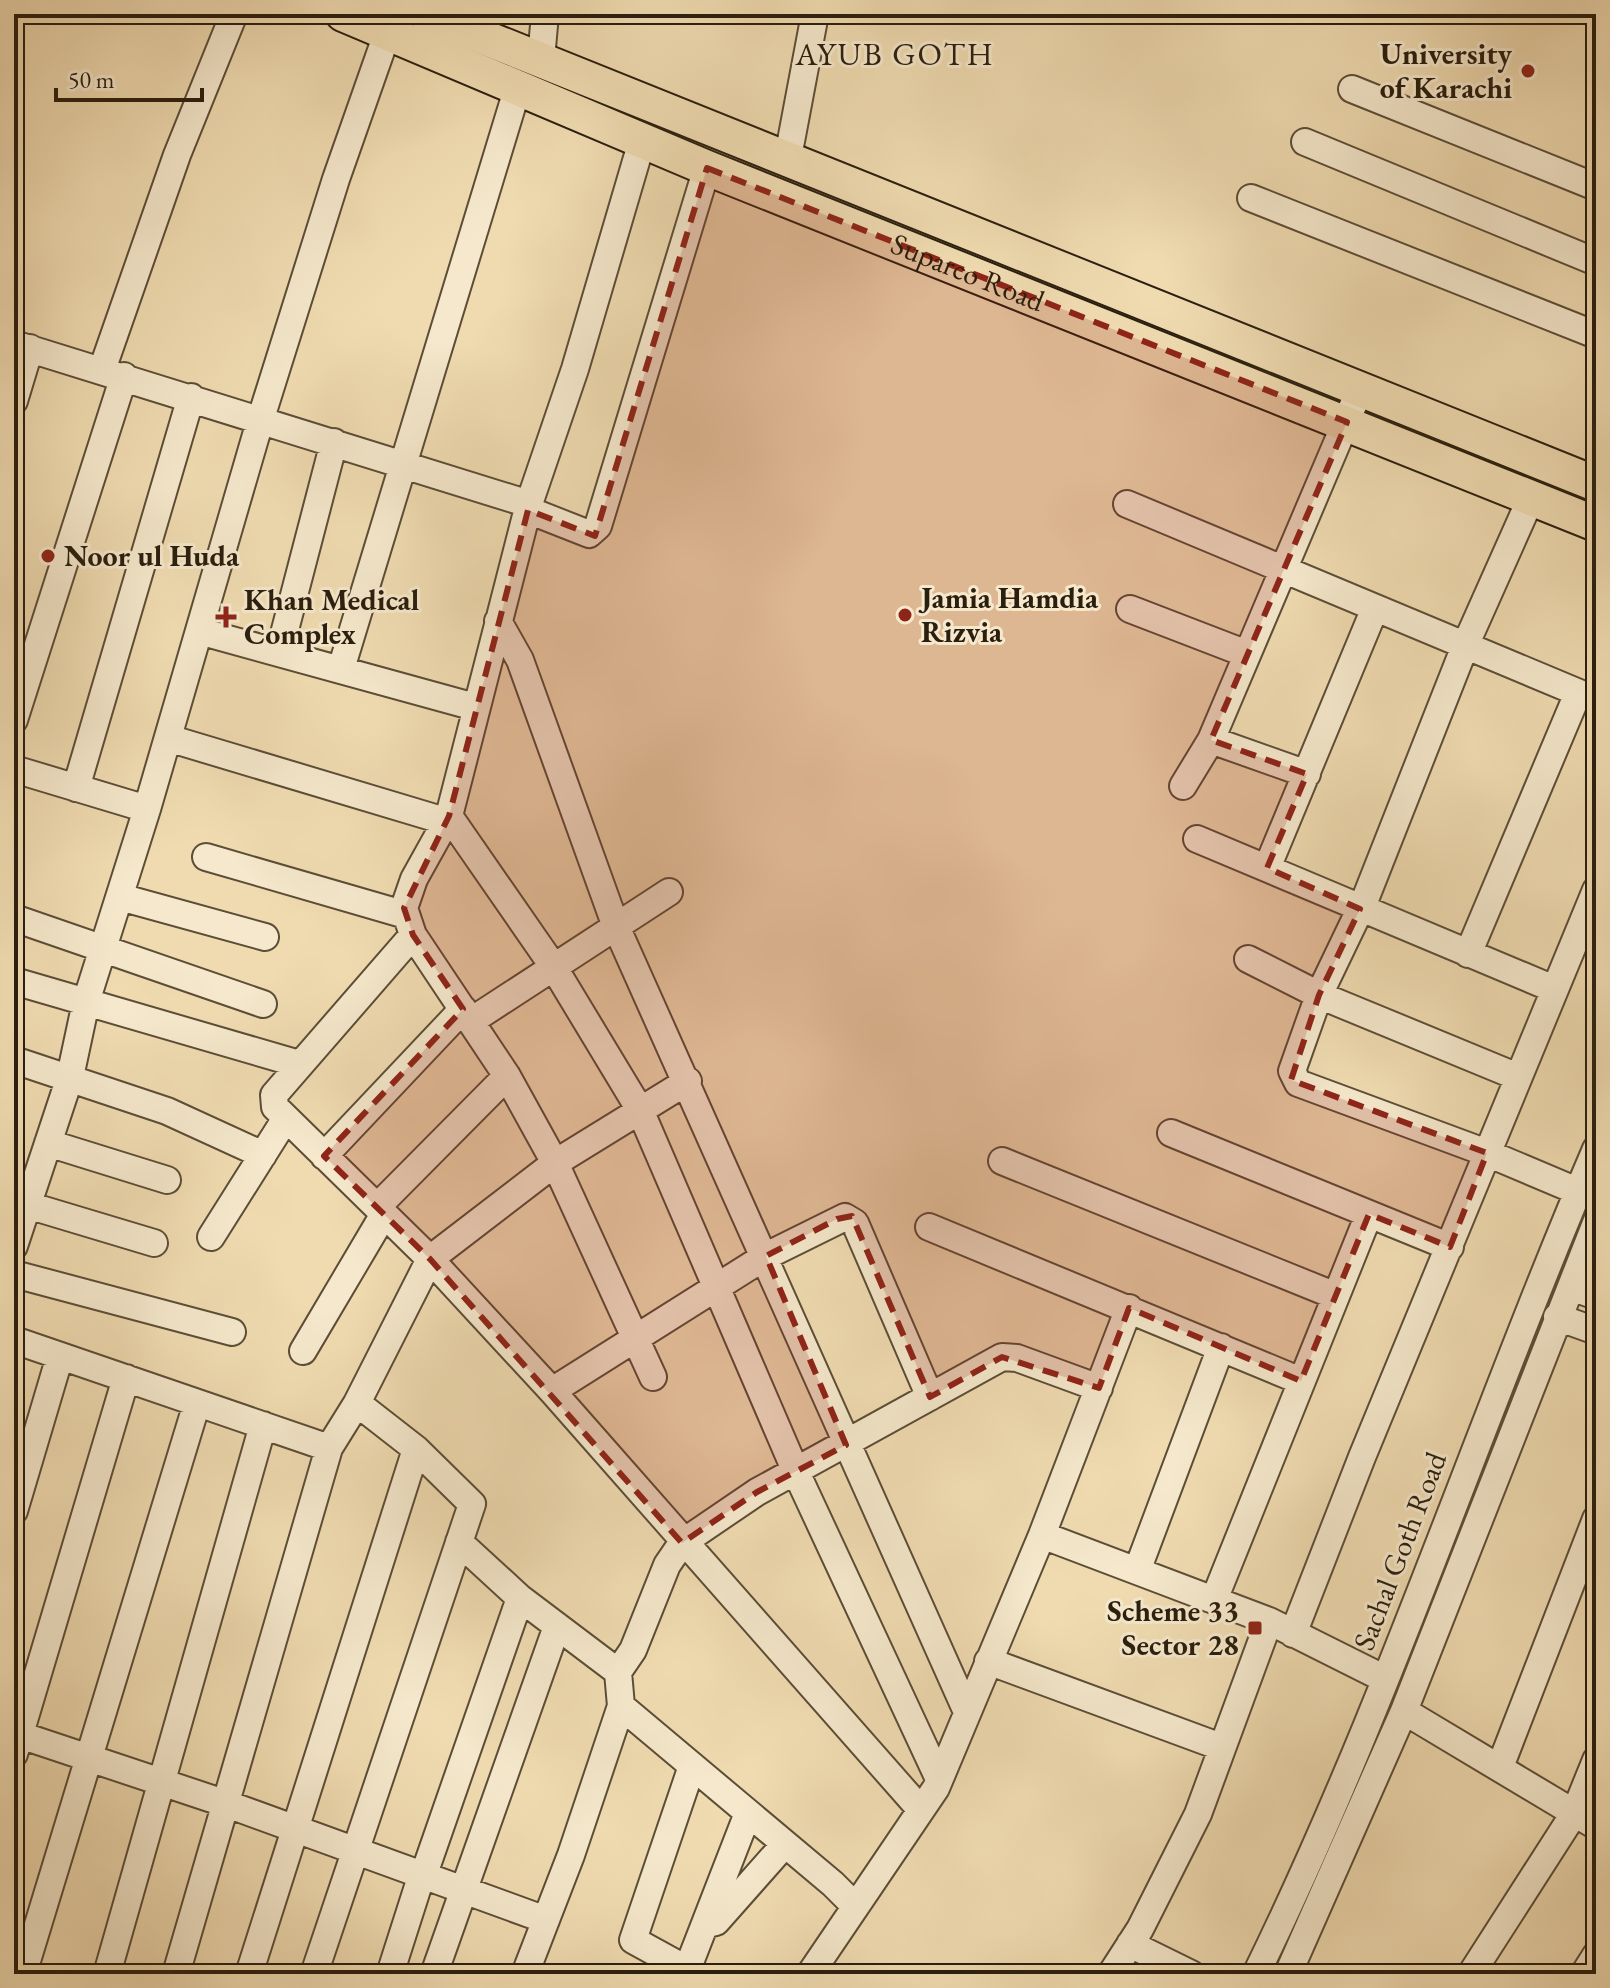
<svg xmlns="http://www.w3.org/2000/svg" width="1610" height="1988" viewBox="0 0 1610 1988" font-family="'EB Garamond',serif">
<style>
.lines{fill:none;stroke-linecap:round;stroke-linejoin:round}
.minor-casing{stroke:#5c4d37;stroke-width:30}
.major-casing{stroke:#2a1e0e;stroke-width:38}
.minor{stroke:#f5e8cc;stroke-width:26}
.major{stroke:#f0dbb1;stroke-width:34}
.marked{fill:#8f2418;fill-opacity:0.2;stroke:#8f2418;stroke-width:6;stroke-dasharray:16 10;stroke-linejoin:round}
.poi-dot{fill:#8f2418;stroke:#f5e8cc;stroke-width:3}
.labels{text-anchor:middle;stroke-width:6;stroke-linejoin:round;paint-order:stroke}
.poi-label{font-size:30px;font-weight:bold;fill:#2a1e0e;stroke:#f5e8cc;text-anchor:start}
.street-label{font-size:30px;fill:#2a1e0e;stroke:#f5e8cc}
.neighbourhood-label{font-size:32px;letter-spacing:2px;fill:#2a1e0e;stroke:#f5e8cc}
</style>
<rect width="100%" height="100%" fill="#f0dbb1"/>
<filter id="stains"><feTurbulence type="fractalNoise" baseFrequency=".0025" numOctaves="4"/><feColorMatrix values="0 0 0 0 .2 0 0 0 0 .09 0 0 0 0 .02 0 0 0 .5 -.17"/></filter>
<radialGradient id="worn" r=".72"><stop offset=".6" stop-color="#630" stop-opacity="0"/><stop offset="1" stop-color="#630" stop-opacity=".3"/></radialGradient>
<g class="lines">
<g class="minor-casing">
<path id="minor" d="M541,59L545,14
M1352,89L1596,187
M642,141L575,369L529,504L449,816L414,879L404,908L413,935L507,1076L555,1163L653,1377
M1305,142L1596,262
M788,157L815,14
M1251,198L1596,335
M14,344L529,504
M102,370L177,155L234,14
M14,401L30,348
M1531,498L1465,646L1366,897L1319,995L1292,1071L1298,1083L1487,1153L1596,1199
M1127,504L1596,700
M528,510L589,534L598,526L707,168
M1130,609L1247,654
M498,621L520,660L615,924L967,1712
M199,631L475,707
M279,653L334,442
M341,669L517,90
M14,720L124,376
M168,738L445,821
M1211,740L1307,774
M14,769L147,809
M1183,786L1211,740L1360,389
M76,788L191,397
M449,816L553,966L640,1110L796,1472L939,1779
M1197,839L1554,989
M206,857L406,915
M1267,868L1375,608
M120,897L265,937
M14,918L263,1004
M413,935L274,1095L275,1107L430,1259L552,1391L921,1810
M1468,954L1578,693
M1248,959L1319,995L1518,1077
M14,981L299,1064
M471,1021L669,892
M14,1060L167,1111L263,1155
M1171,1133L1450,1247
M48,1143L167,1180
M324,1156L463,1009
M1002,1161L1336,1296
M14,1201L154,1243
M377,1207L507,1076
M929,1227L1301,1381
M211,1237L286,1118
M14,1246L70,1077L86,1002L147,809L261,418L336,179L388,31
M14,1274L232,1332
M1571,1287L1596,1296
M1557,1317L1596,1331
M14,1340L329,1448L357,1403
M303,1351L384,1214
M552,1391L766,1256L845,1217L855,1223L930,1397
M14,1511L60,1356
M1042,1535L1269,1621L1385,1679
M1137,1571L1221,1347
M520,1598L618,1672L621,1706L833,1884L855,1906
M1214,1600L1369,1214
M1293,1634L1362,1457L1596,890
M988,1661L1221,1747
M618,1672L633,1650L667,1565L682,1543L757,1492L1002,1357L1017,1358L1099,1388
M1404,1711L1596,1826
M14,1733L227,1804L546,1920
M14,1754L126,1378
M692,1766L633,1940L695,1974
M1500,1767L1596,1519
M424,1874L520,1598L459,1542
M708,1924L716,1922L785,1844
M1130,1944L1191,1974
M687,1970L748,1813
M23,1974L197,1403
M107,1974L263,1425
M176,1974L329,1448
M249,1974L416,1449
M314,1974L472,1504L416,1449L357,1403L430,1259L555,1163L688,1081
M390,1974L422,1874
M434,1974L557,1626
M525,1974L571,1855L621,1706
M810,1974L936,1788L1042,1535L1129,1308
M1111,1974L1140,1929L1198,1814L1269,1621
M1256,1974C1387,1707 1479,1422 1596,1149
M1288,1974L1404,1711L1596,1223
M1471,1974L1575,1812L1596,1760
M1584,1974L1596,1955"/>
</g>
<g class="major-casing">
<g id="major">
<path id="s1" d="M343,14L707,168L1596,524"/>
<path d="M426,14L1596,484"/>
</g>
</g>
<use href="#minor" class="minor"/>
<use href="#major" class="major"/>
</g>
<path class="marked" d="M707,168L1347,422L1211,740L1307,774L1267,868L1360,909L1319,995L1291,1080L1487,1153L1450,1247L1369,1214L1301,1381L1129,1308L1099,1388L1002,1357L930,1397L852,1216L837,1219L766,1256L846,1445L757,1492L682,1543L430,1259L324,1156L463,1009L413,935L404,908L449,816L528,510L595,536Z"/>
<g class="poi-dot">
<circle cx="1528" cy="71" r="8"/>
<circle cx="48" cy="556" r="8"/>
<circle cx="905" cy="615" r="8"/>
<path d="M222 605h8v8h8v8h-8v8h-8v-8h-8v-8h8z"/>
<rect x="1247" y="1620" width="16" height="16" rx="4"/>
</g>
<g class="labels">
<g class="poi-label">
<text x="1512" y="64" text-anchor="end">University<tspan x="1512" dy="34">of Karachi</tspan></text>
<text x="64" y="566">Noor ul Huda</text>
<text x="921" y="608">Jamia Hamdia<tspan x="921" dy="34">Rizvia</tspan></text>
<text x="244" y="610">Khan Medical<tspan x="244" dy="34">Complex</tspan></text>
<text x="1239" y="1621" text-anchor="end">Scheme 33<tspan x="1239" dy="34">Sector 28</tspan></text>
</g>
<g class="street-label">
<text dy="10" stroke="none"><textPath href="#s1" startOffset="676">Suparco Road</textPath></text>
<text transform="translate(1400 1551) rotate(-69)" y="10">Sachal Goth Road</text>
</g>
<g class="neighbourhood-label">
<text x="895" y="65">AYUB GOTH</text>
</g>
</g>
<rect width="1610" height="1988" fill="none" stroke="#f0dbb1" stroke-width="48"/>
<rect x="16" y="16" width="1578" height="1956" fill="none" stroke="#2a1e0e" stroke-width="4"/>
<rect x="24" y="24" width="1562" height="1940" fill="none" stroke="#2a1e0e" stroke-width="2"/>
<path d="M56 88v12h146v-12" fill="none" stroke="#2a1e0e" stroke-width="4"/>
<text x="68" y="88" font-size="24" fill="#2a1e0e" stroke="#f5e8cc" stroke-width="6" paint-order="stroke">50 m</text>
<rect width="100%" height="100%" filter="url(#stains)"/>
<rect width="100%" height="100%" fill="url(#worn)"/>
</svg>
